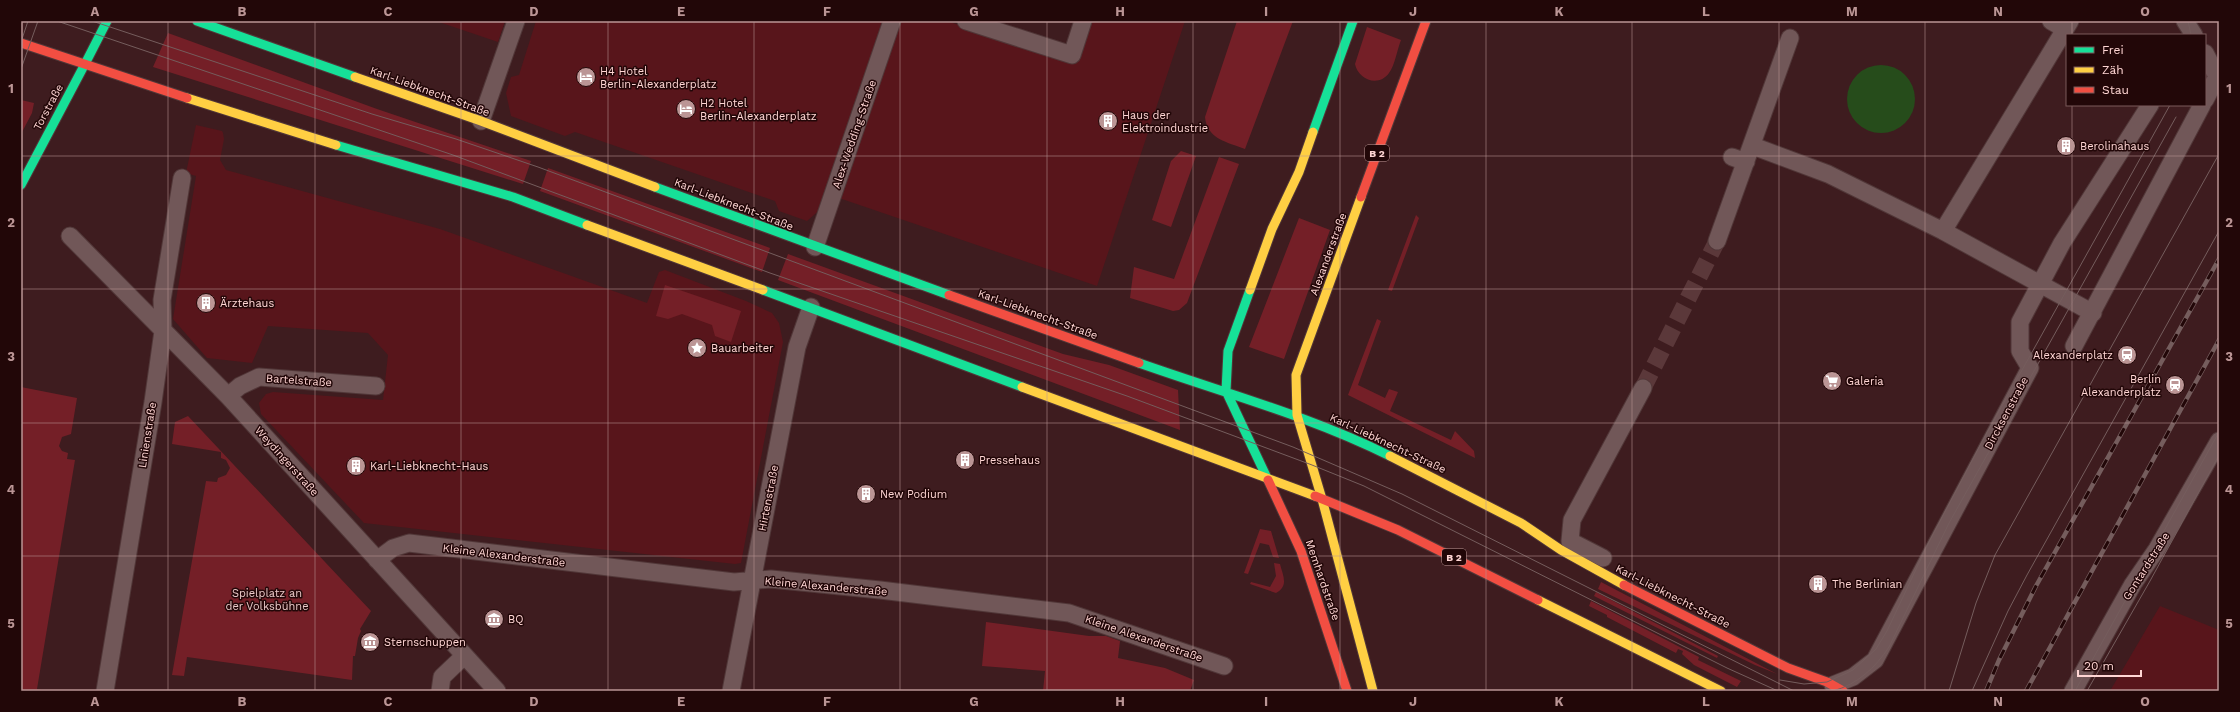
<svg xmlns="http://www.w3.org/2000/svg" width="2240" height="712" viewBox="0 0 2240 712" font-family="'Work Sans',sans-serif">
<style>
.built{fill:#58151b}
.green{fill:#741f27}
.water{fill:#264c1b}
.lines{fill:none;stroke-linecap:round;stroke-linejoin:round}
.street-tunnel{stroke:#5b383a;stroke-width:17;stroke-dasharray:17 8;stroke-linecap:butt}
.street-casing{stroke:#513738;stroke-width:19}
.fast-casing{stroke:#513738;stroke-width:11}
.slow-casing{stroke:#513738;stroke-width:11}
.jam-casing{stroke:#513738;stroke-width:11}
.street{stroke:#715758;stroke-width:17}
.fast{stroke:#16e098;stroke-width:9}
.slow{stroke:#ffcf43;stroke-width:9}
.jam{stroke:#f24e42;stroke-width:9}
.tram{stroke:#755d5d;stroke-width:1}
.rail-casing{stroke:#755d5d;stroke-width:4.5}
.rail{stroke:#220708;stroke-width:3;stroke-dasharray:9;stroke-linecap:butt}
.grid{fill:none;stroke:#bb9595;stroke-width:1;stroke-opacity:0.55}
.labels{text-anchor:middle;stroke-width:3;stroke-linejoin:round;paint-order:stroke}
.shield{fill:#220708;stroke:#bd9897;stroke-width:1}
.shield-label{font-size:10px;font-weight:bold;fill:#ffd6d4}
.poi-label{font-size:11px;fill:#ffd6d4;stroke:#220708;text-anchor:start}
.street-label{font-size:11px;fill:#ffd6d4;stroke:#220708}
.park-label{font-size:11px;fill:#eac8c7;stroke:#220708}
.neatline{fill:none;stroke:#bb9595;stroke-width:1.5}
.grid-label{font-size:13px;text-anchor:middle;font-weight:bold;fill:#bb9595}
</style>
<rect width="100%" height="100%" fill="#3e1c1f"/>
<path class="built" d="M436,21H505L498,42Z
M536,21H887L823,207L807,221L779,211L775,201L575,132L565,136L511,116L506,93L511,77L519,75Z
M900,21H947L1073,64L1088,21H1185L1097,286L839,198Z
M196,125L222,131L223,133L224,139L220,160L226,170L440,229L647,303L659,272L665,270L746,301L772,313L779,323L783,342L741,563L735,564L364,523L261,414L259,403L266,394L273,392L383,400L388,355L368,333L268,326L252,363L207,358L173,319L196,176L186,173Z
M2160,606L2219,630V691H2110Z"/>
<path class="green" d="M1237,21H1293L1245,149C1227,142 1207,139 1205,117Z
M1367,27L1401,40C1397,50 1395,65 1389,73C1378,88 1358,79 1355,64Z
M168,33L377,109L531,161L523,184L153,67Z
M21,100L34,103L32,113L21,134Z
M1181,151L1196,156L1171,227L1152,220L1171,161Z
M1219,157L1239,164L1187,303L1179,310L1173,311L1130,298L1134,267L1174,279Z
M548,168L770,248L762,272L540,191Z
M1416,215L1419,218L1392,291L1388,290Z
M1299,218L1330,230L1284,359L1249,347Z
M788,254L1063,354L1109,365L1178,390L1180,430L778,280Z
M665,285L741,311L731,342L715,336L712,325L682,314L668,319L656,316Z
M1377,319L1381,321L1358,385L1385,398L1389,389L1398,392L1390,411L1451,440L1455,431L1474,451L1475,458L1348,395Z
M21,387L77,398L71,434L62,437L59,446L62,451L68,453L67,459L75,460L37,689L46,691H21Z
M188,416L371,611L360,629L361,631L358,638L355,656H353L352,680L187,657L184,676L172,675L206,481L217,482L218,478L226,475L230,468L226,460L221,458V452L172,444L175,422Z
M1260,529L1271,531L1279,558L1273,557L1269,545L1260,543L1248,574L1244,573Z
M1274,563L1280,564C1283,576 1289,586 1276,593L1250,584L1251,582L1270,587L1276,576Z
M1601,582L1777,674L1755,665L1598,589Z
M1596,592L1718,656L1717,658L1594,596Z
M1591,601L1699,657L1698,660L1741,681L1737,687L1694,665L1682,654L1683,651L1678,649L1676,653L1607,617V615L1589,606Z
M986,622L1089,636H1106L1120,641L1118,658L1165,668L1194,680L1190,691H1043L1045,671L982,666Z"/>
<path class="water" d="M1847 99a34 34 0 1 1 68 0a34 34 0 1 1-68 0Z"/>
<g class="lines">
<path class="street-tunnel" d="M1643,388L1717,241"/>
<g class="street-casing">
<path id="street" d="M966,21L1072,55L1083,21
M2051,21L2065,29
M2185,21L2194,35
M2205,53L2217,76
M2205,100L2219,73
M481,121L516,21
M1753,146L1828,174L1943,231L2093,313
M1732,157L1746,162
M1943,231L2070,21
M70,236L228,396L497,691
M1717,241L1790,38
M815,247L892,21
M2074,346L2202,105
M228,396L240,386L259,377L376,386
M1603,558L1570,541L1572,520L1643,388
M377,560L393,548L409,543L734,582L771,579L880,590L1069,613L1224,666
M1833,685L1853,677L1875,660L2030,368L2020,351V322L2062,243L2150,105
M105,691L153,402L163,331L162,300L182,178
M440,691L442,677L464,656
M731,691L797,347L811,307
M2073,691L2133,584L2157,549L2219,441"/>
</g>
<g class="fast-casing">
<path id="fast" d="M197,21L355,77
M86,62L107,21
M1313,132L1353,21
M336,145L513,197L587,225
M21,185L86,62
M655,187L949,295
M763,290L1022,387
M1250,290L1228,351L1226,391L1268,480
M1139,363C1224,393 1310,416 1390,456"/>
</g>
<g class="slow-casing">
<path id="slow" d="M355,77L481,121L655,187
M187,98L336,145
M587,225L763,290
M1250,290L1272,229L1299,172L1313,132
M1022,387L1315,496
M1390,456L1521,523L1561,550L1624,585
M1322,499L1373,691
M1322,499L1297,415L1296,375L1361,197
M1538,600L1721,691"/>
</g>
<g class="jam-casing">
<path id="jam" d="M21,43L187,98
M1361,197L1426,21
M949,295L1139,363
M1268,480L1301,551L1347,691
M1315,496L1398,530L1538,600
M1624,585L1788,668L1827,682L1843,691"/>
</g>
<use href="#street" class="street"/>
<use href="#fast" class="fast"/>
<use href="#slow" class="slow"/>
<use href="#jam" class="jam"/>
<path class="tram" d="M57,21L453,155L770,273L1127,396L1312,465L1364,486L1727,668L1778,691
M92,21L372,114L456,139L538,167L1293,447L1402,494L1794,691
M2188,21L2191,35
M21,42L28,21
M21,69L38,21
M1780,680L1804,684L1827,682L1853,670L1876,649L1887,631L1927,546L1983,440L2170,105
M1833,691C1858,684 1875,668 1889,647L1949,523L2176,117
M1949,691L1976,603L1995,555L2219,154
M1972,691L2008,611L2027,575L2219,231
M2075,691L2219,432
M2087,691L2150,581L2219,455"/>
<g class="rail-casing">
<path id="rail" d="M1986,691L1999,660L2036,586L2219,259
M2026,691L2219,340"/>
</g>
<use href="#rail" class="rail"/>
</g>
<path class="grid" d="M168,21V691M315,21V691M461,21V691M608,21V691M754,21V691M900,21V691M1047,21V691M1193,21V691M1340,21V691M1486,21V691M1632,21V691M1779,21V691M1925,21V691M2072,21V35M2072,105V691M21,156H2219M21,289H2219M21,423H2219M21,556H2219"/>
<defs>
<g id="hotel-disc" transform="scale(1)"><circle r="9.5" fill="#bb9595" stroke="#220708"/><path d="M-6-4.5h1.5V1H6V5H4.5V3h-9V5H-6ZM-4 0a1.8 1.8 0 1 1 3.6 0ZM.5 0V-2.5h3Q6-2.5 6 0Z" fill="#fff"/></g>
<g id="building-disc" transform="scale(1)"><circle r="9.5" fill="#bb9595" stroke="#220708"/><path d="M-4-6H4V6H1V3H-1V6H-4ZM-2.5-4.3h1.7v1.8h-1.7ZM.8-4.3h1.7v1.8H.8ZM-2.5-1h1.7V.8h-1.7ZM.8-1h1.7V.8H.8Z" fill="#fff"/></g>
<g id="sight-disc" transform="scale(1)"><circle r="9.5" fill="#bb9595" stroke="#220708"/><path d="M0-6L1.8-2.2L6-1.7L2.9 1.2L3.7 5.4L0 3.3L-3.7 5.4L-2.9 1.2L-6-1.7L-1.8-2.2Z" fill="#fff"/></g>
<g id="station-disc" transform="scale(1)"><circle r="9.5" fill="#bb9595" stroke="#220708"/><path d="M-3-6H3Q5-6 5-4V2Q5 4 3 4L4.5 6H3L1.5 4h-3L-3 6H-4.5L-3 4Q-5 4-5 2V-4Q-5-6-3-6ZM-3.5-4v3h7v-3ZM-3.5 1v1.5H-2V1ZM2 1v1.5H3.5V1Z" fill="#fff"/></g>
<g id="supermarket-disc" transform="scale(1)"><circle r="9.5" fill="#bb9595" stroke="#220708"/><path d="M-6-5.5h2.5l.6 2H6L4.5 2H-2.5L-4.4-4H-6ZM-1.5 3.2a1.3 1.3 0 1 0 .1 0ZM3 3.2a1.3 1.3 0 1 0 .1 0Z" fill="#fff"/></g>
<g id="museum-disc" transform="scale(1)"><circle r="9.5" fill="#bb9595" stroke="#220708"/><path d="M0-6L6-3V-2H-6V-3ZM-5-1h2V3h-2ZM-1-1h2V3h-2ZM3-1h2V3H3ZM-6 4H6V6H-6Z" fill="#fff"/></g>
</defs>
<g fill-rule="evenodd">
<use href="#hotel-disc" x="586" y="77"/>
<use href="#hotel-disc" x="686" y="109"/>
<use href="#building-disc" x="1108" y="121"/>
<use href="#building-disc" x="2066" y="146"/>
<use href="#building-disc" x="206" y="303"/>
<use href="#sight-disc" x="697" y="348"/>
<use href="#station-disc" x="2127" y="355"/>
<use href="#supermarket-disc" x="1832" y="381"/>
<use href="#station-disc" x="2175" y="385"/>
<use href="#building-disc" x="965" y="460"/>
<use href="#building-disc" x="356" y="466"/>
<use href="#building-disc" x="866" y="494"/>
<use href="#building-disc" x="1818" y="584"/>
<use href="#museum-disc" x="494" y="619"/>
<use href="#museum-disc" x="370" y="642"/>
</g>
<g class="labels">
<g class="shield">
<rect x="1365" y="145" width="24" height="16" rx="3"/>
<rect x="1442" y="549" width="24" height="16" rx="3"/>
</g>
<g class="shield-label">
<text x="1377" y="157">B 2</text>
<text x="1454" y="561">B 2</text>
</g>
<g class="poi-label">
<text x="600" y="75">H4 Hotel<tspan x="600" dy="13">Berlin-Alexanderplatz</tspan></text>
<text x="700" y="107">H2 Hotel<tspan x="700" dy="13">Berlin-Alexanderplatz</tspan></text>
<text x="1122" y="119">Haus der<tspan x="1122" dy="13">Elektroindustrie</tspan></text>
<text x="2080" y="150">Berolinahaus</text>
<text x="220" y="307">Ärztehaus</text>
<text x="711" y="352">Bauarbeiter</text>
<text x="2113" y="359" text-anchor="end">Alexanderplatz</text>
<text x="2161" y="383" text-anchor="end">Berlin<tspan x="2161" dy="13">Alexanderplatz</tspan></text>
<text x="1846" y="385">Galeria</text>
<text x="979" y="464">Pressehaus</text>
<text x="370" y="470">Karl-Liebknecht-Haus</text>
<text x="880" y="498">New Podium</text>
<text x="1832" y="588">The Berlinian</text>
<text x="508" y="623">BQ</text>
<text x="384" y="646">Sternschuppen</text>
</g>
<g class="street-label">
<text transform="translate(430 91) rotate(20)" y="4">Karl-Liebknecht-Straße</text>
<text transform="translate(48 107) rotate(-62)" y="4">Torstraße</text>
<text transform="translate(854 134) rotate(-71)" y="4">Alex-Wedding-Straße</text>
<text transform="translate(734 204) rotate(21)" y="4">Karl-Liebknecht-Straße</text>
<text transform="translate(1328 254) rotate(-70)" y="4">Alexanderstraße</text>
<text transform="translate(1038 314) rotate(20)" y="4">Karl-Liebknecht-Straße</text>
<text transform="translate(299 380) rotate(4)" y="4">Bartelstraße</text>
<text transform="translate(2006 413) rotate(-62)" y="4">Dircksenstraße</text>
<text transform="translate(147 435) rotate(-81)" y="4">Linienstraße</text>
<text transform="translate(1388 443) rotate(25)" y="4">Karl-Liebknecht-Straße</text>
<text transform="translate(287 461) rotate(48)" y="4">Weydingerstraße</text>
<text transform="translate(768 498) rotate(-79)" y="4">Hirtenstraße</text>
<text transform="translate(504 555) rotate(7)" y="4">Kleine Alexanderstraße</text>
<text transform="translate(2146 566) rotate(-58)" y="4">Gontardstraße</text>
<text transform="translate(1323 580) rotate(71)" y="4">Memhardstraße</text>
<text transform="translate(826 586) rotate(5)" y="4">Kleine Alexanderstraße</text>
<text transform="translate(1673 596) rotate(27)" y="4">Karl-Liebknecht-Straße</text>
<text transform="translate(1144 638) rotate(19)" y="4">Kleine Alexanderstraße</text>
</g>
<g class="park-label">
<text x="267" y="597">Spielplatz an<tspan x="267" dy="13">der Volksbühne</tspan></text>
</g>
</g>
<rect width="2240" height="712" fill="none" stroke="#220708" stroke-width="44"/>
<rect x="2066" y="34" width="140" height="72" fill="#220708" stroke="#7a5a5a"/>
<rect x="2074" y="47" width="20" height="6" fill="#16e098" stroke="#7a5a5a"/>
<text x="2102" y="54" font-size="12" fill="#ffd6d4">Frei</text>
<rect x="2074" y="67" width="20" height="6" fill="#ffcf43" stroke="#7a5a5a"/>
<text x="2102" y="74" font-size="12" fill="#ffd6d4">Zäh</text>
<rect x="2074" y="87" width="20" height="6" fill="#f24e42" stroke="#7a5a5a"/>
<text x="2102" y="94" font-size="12" fill="#ffd6d4">Stau</text>
<path d="M2078 670v6h63v-6" fill="none" stroke="#ffd6d4" stroke-width="2"/>
<text x="2084" y="670" font-size="12" fill="#ffd6d4" stroke="#220708" stroke-width="3" paint-order="stroke">20 m</text>
<rect x="22" y="22" width="2196" height="668" class="neatline"/>
<g class="grid-label">
<text x="95" y="16">A</text>
<text x="242" y="16">B</text>
<text x="388" y="16">C</text>
<text x="534" y="16">D</text>
<text x="681" y="16">E</text>
<text x="827" y="16">F</text>
<text x="974" y="16">G</text>
<text x="1120" y="16">H</text>
<text x="1266" y="16">I</text>
<text x="1413" y="16">J</text>
<text x="1559" y="16">K</text>
<text x="1706" y="16">L</text>
<text x="1852" y="16">M</text>
<text x="1998" y="16">N</text>
<text x="2145" y="16">O</text>
<text x="11" y="93">1</text>
<text x="2229" y="93">1</text>
<text x="11" y="227">2</text>
<text x="2229" y="227">2</text>
<text x="11" y="361">3</text>
<text x="2229" y="361">3</text>
<text x="11" y="494">4</text>
<text x="2229" y="494">4</text>
<text x="11" y="628">5</text>
<text x="2229" y="628">5</text>
<text x="95" y="706">A</text>
<text x="242" y="706">B</text>
<text x="388" y="706">C</text>
<text x="534" y="706">D</text>
<text x="681" y="706">E</text>
<text x="827" y="706">F</text>
<text x="974" y="706">G</text>
<text x="1120" y="706">H</text>
<text x="1266" y="706">I</text>
<text x="1413" y="706">J</text>
<text x="1559" y="706">K</text>
<text x="1706" y="706">L</text>
<text x="1852" y="706">M</text>
<text x="1998" y="706">N</text>
<text x="2145" y="706">O</text>
</g>
</svg>
